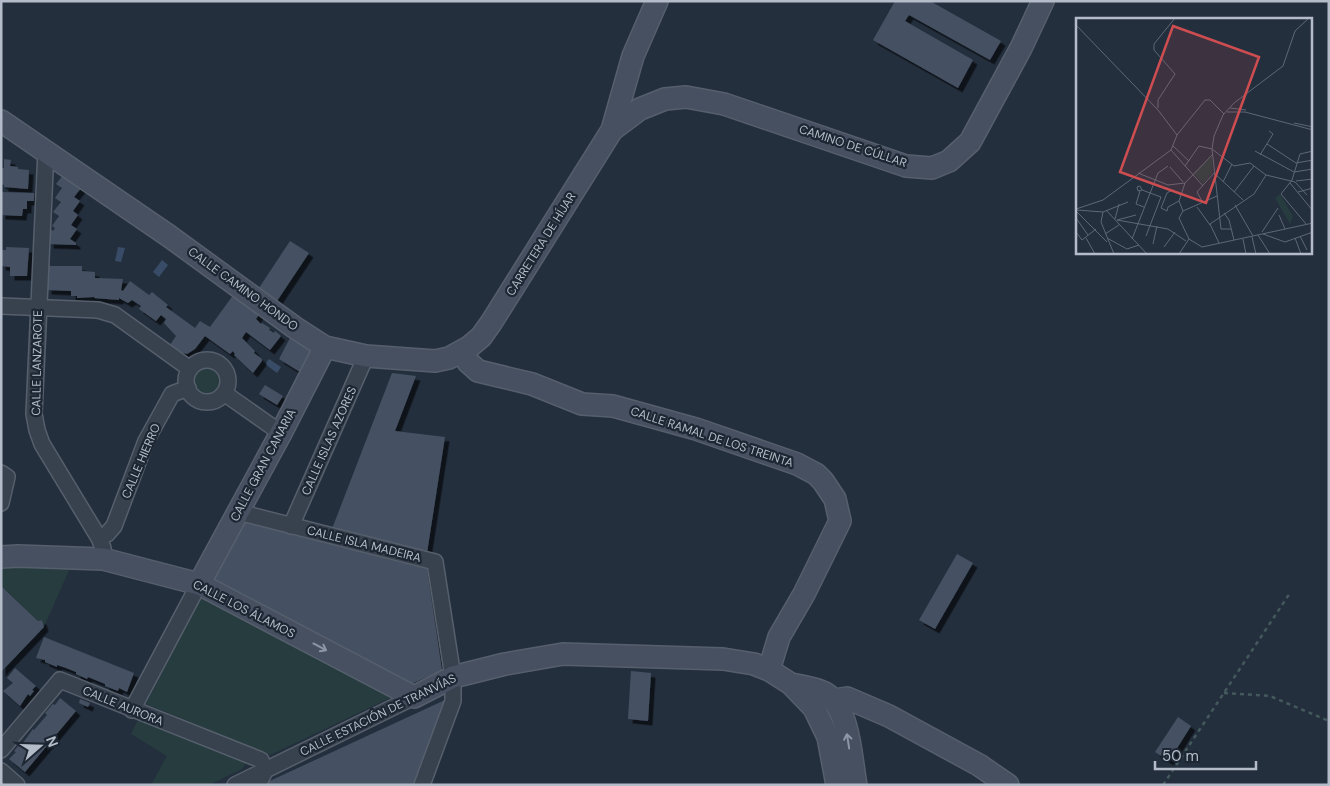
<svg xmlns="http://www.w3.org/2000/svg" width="1330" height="786" viewBox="0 0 1330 786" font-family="'DM Sans',sans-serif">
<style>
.green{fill:#263c3f}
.water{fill:#394c67}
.building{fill:#455162;filter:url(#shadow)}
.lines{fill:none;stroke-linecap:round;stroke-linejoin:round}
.street-casing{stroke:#565f6c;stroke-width:18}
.secondary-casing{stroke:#565f6c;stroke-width:24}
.path{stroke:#44595c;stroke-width:2.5;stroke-dasharray:4 4;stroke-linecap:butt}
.street{stroke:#38414e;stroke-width:15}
.secondary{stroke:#465061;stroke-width:21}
.oneway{stroke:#8e96a5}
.labels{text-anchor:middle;stroke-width:4.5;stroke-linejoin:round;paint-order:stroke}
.street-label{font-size:12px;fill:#b4bcc9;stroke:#1d2633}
.inset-road{fill:none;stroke:#5e6776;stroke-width:1}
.view{fill:#ce4d50;fill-opacity:0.15;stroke:#ce4d50;stroke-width:2.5}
.inset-edge{fill:none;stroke:#b4bcc9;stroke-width:2.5}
</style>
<defs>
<filter id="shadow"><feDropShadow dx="4.5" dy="4.5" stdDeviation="0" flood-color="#0009"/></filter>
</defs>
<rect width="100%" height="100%" fill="#242f3e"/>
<path class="green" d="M195 381a12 12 0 1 1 24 0a12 12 0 1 1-24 0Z
M1,560L70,568L44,627L42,620L38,621L1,586Z
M202,595L394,696L270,755L146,704Z
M138,720L246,763L242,769L209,785H151L167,756L131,734Z"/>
<path class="water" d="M118,247L125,248L121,262L115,261Z
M162,260L168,265L159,277L153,272Z
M269,359L281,367L277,373L265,364Z"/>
<path class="building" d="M895,1H930L1001,41L990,60L909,15L905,21L973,60L958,88L873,40Z
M4,159L11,160L10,166L18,167V169L29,170L28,189L4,187V185L1,184V168H4Z
M64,174L82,187L74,197L80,201L73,211L78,215L71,225L77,229L70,239L76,243V245L49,244L50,229L53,231L55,228L52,226L59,216L53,212L61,202L55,198L62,188L56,184Z
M1,192L34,193V201H27V209H23L22,216L1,215Z
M290,241L309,253L277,301L259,288Z
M6,247L29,248L27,276H10V267L1,266L2,250H6Z
M48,266H82V271L95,272V278L123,279L121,290L123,291L130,281L149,295L152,292L168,305L166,307L195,328L200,321L210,327L234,294L260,313L256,319L261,324L262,323L270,328L269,330L271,331L274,333L275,331L281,336L270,350L246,332L242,338L255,351L254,353L262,359V361L253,373L234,355L235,354L233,351L230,354L205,336L195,349L187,354L183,353L170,345L176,336L164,323L166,319L161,315L156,321L139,309L141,306L132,300L128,303L119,298V300L94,298V297L77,298V296H71V291L47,290Z
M291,336L294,338L293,339L307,349L308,347L312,349L308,356L309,357L300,372L279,359Z
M392,373L416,376L395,431L445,437L427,553L332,529Z
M265,385L283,396L277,405L259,394Z
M244,522L427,569L442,670L409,685L213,581Z
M957,554L973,563L935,629L919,620Z
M1,586L38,621L42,620L44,627L1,672Z
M44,637L134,673L127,692L119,688L118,691L105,686V684L88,677L87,679L76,674V672L66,668L57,665V667L45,662V660L36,658Z
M15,668L36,686L32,690L34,691L30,696L28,694L20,706L3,691L13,683L7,678Z
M631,671L651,673L648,721L628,719Z
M60,698L76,711L25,772L9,759L16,752L14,751L18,746L20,747L33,729L34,730L47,715L45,713L53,704L55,705Z
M80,699L90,703L88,707L79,703Z
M445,700L414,785H261Z
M1178,717L1191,726L1169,761L1155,752Z"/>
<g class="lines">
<g class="street-casing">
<path id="street" d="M46,150L34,414L37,430L42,444L99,538L103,548V559
M1,306L98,310L115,315L190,369
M186 381a21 21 0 1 1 42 0a21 21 0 1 1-42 0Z
M224,393L281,433
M1,473L7,477L1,503
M238,512L435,562L453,677V701L422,785
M291,526L366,356
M99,538L107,534L114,526L146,441L172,394L188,388
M132,710L199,584
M1,750L60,680L261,760L265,771L258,785
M1,771L17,785
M235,785L414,697"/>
</g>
<g class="secondary-casing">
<path id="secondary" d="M1,121L169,236L294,327L325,347L366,356L435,361L449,358L469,347L481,337L491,323L612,130L633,56L657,1
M612,130L640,109L665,99L686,97L724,104L906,166L932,168L949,161L970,142L1021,48L1043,1
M462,351L468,362L478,371L532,384L582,404L613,406L696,429L797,464L816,474L823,481L835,499L840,521L804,594L779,637L769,670
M1,557L18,556L103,559L199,584L414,697L453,677L505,664L563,654L723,659L754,664L769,670L791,684L814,708L828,737L837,785
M199,584L281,433L325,347
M791,684C802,686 816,688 825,693C850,708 851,759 856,785
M834,700L847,698L889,716L979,765L1008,785"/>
</g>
<path class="path" d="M1224,693L1270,696L1329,721
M1163,785L1290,593"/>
<use href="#street" class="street"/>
<use href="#secondary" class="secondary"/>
</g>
<defs><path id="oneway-shaft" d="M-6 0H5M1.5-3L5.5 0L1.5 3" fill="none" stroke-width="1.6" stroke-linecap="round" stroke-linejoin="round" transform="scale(1.25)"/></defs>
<g class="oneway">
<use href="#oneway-shaft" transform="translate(320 647) rotate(28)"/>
<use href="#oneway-shaft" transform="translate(848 741) rotate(-99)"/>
</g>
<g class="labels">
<g class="street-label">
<text transform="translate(853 146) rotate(18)" y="4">CAMINO DE CÚLLAR</text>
<text transform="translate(541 244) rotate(-58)" y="4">CARRETERA DE HÍJAR</text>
<text transform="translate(243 289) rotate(36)" y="4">CALLE CAMINO HONDO</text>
<text transform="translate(37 363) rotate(-89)" y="4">CALLE LANZAROTE</text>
<text transform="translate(712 437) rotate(18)" y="4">CALLE RAMAL DE LOS TREINTA</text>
<text transform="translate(329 441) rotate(-66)" y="4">CALLE ISLAS AZORES</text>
<text transform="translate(141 461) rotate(-67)" y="4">CALLE HIERRO</text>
<text transform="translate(263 465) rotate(-62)" y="4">CALLE GRAN CANARIA</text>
<text transform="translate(364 544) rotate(14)" y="4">CALLE ISLA MADEIRA</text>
<text transform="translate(244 609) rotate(27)" y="4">CALLE LOS ÁLAMOS</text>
<text transform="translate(123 706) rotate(22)" y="4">CALLE AURORA</text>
<text transform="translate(378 715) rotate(-26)" y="4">CALLE ESTACIÓN DE TRANVÍAS</text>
</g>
</g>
<g transform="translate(1076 18)">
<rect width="236" height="236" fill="#242f3e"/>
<path d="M136,138L137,154L127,166L117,155ZM204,176L217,198L214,206L199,180Z" fill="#263c3f"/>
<path class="inset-road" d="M0,7L82,92L101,117M82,90V82L99,56L78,32V26L99,0M154,90L170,92M151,94H169L237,112M218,105L237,109M101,117L129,82H134L148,96M191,126L220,145L237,142M97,128L113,143M95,132L127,168M179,133L218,154L237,151M184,137L197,116L193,113M109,148L123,128L136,131L158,148L174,145L190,157L219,164L231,177M94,149L107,164M62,155L92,167L109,165M220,163L237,161M147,164L156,146M214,165L237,193M61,169L64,168L66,172L62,173ZM66,172L85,179L70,218M64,173L60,186L68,189M158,174L178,148M222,174L237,170M103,183L92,189L91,193L85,190L91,175L96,172L105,177M127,185L121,174L138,155L167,182M159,187L177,218M121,189L134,207M0,191L27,182L95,132L101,117M1,192L27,194L52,184M30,192L71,236M0,193L31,224M107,193L103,183L109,165L137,136M107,193L141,178M107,193L103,200L113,221M27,194L25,204L38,236M148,195L153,202L158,222M203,197L209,211M0,200L12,217M39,201L43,186M41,202L92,211L110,223M41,202L60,197M230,206L205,176L216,162L224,136L237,133M155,211H145L136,131L138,118L147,97L158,85L207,48L219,13L233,0M0,214L6,222L20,211M186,214L202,190M29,216L43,207M187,216L209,224L237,214M182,217L194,236M224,218L231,232M176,219L180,236M10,220L19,236M31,220L51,231L63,227M219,220L225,236M56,221L82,155L92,148M167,221L170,236M143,225L134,206L178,176L190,157M77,226L81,208M88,229L99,214M103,236L113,221L126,229L237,205"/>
<path class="view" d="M97,8L183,39L130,185L44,154Z"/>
<rect width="236" height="236" class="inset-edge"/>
</g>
<rect width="1330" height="786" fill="none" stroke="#b4bcc9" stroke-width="5"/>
<g transform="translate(40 746) rotate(70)" stroke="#1d2633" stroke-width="4" paint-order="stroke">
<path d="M0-4L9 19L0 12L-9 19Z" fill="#b4bcc9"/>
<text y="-8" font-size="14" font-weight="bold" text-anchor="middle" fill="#b4bcc9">N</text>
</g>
<path d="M1155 761v8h101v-8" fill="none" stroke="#b4bcc9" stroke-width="2.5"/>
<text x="1162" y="761" font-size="15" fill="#b4bcc9" stroke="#1d2633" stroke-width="4" paint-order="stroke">50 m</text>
</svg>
